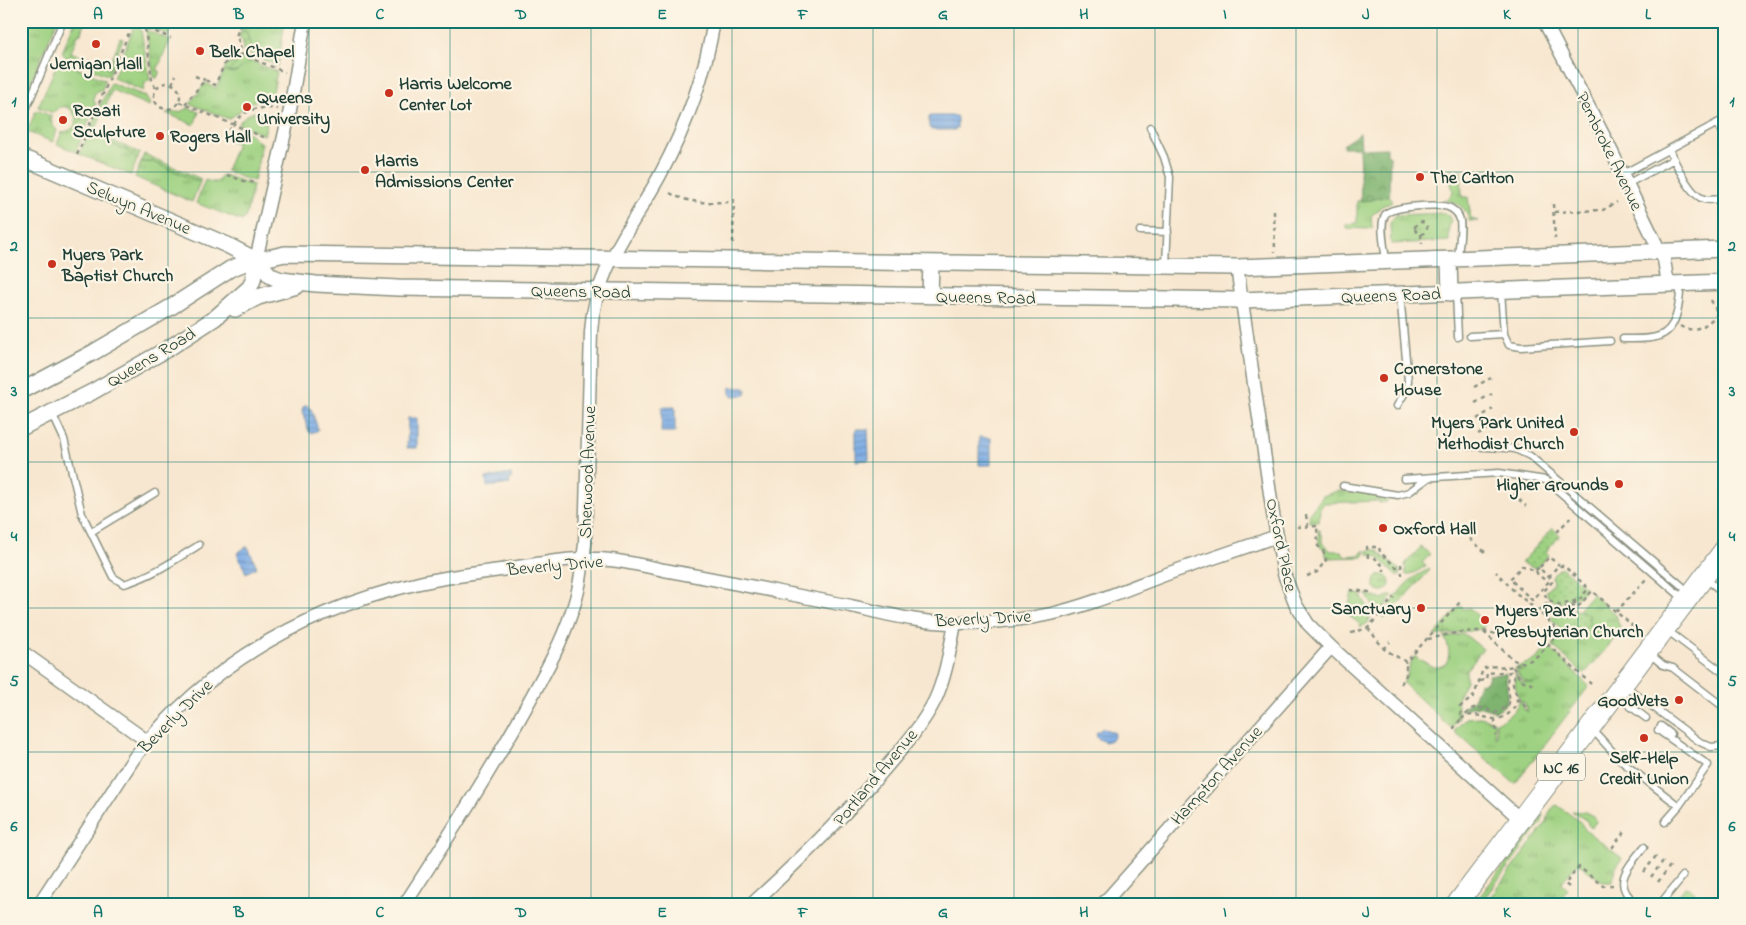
<svg xmlns="http://www.w3.org/2000/svg" width="1746" height="925" viewBox="0 0 1746 925" font-family="'Indie Flower',sans-serif">
<style>
.grass{fill:url(#grass-tufts);stroke:#5e875a}
.forest{fill:url(#forest-crowns);stroke:#4e7852}
.park{fill:url(#park-dots);stroke:#5e875a}
.garden{fill:url(#garden-furrows);stroke:#5e875a}
.water{fill:url(#water-rules);stroke:#4d748c}
.lines{fill:none;stroke-linecap:round;stroke-linejoin:round}
.service-casing{stroke:#8c9282;stroke-width:9}
.minor-casing{stroke:#8c9282;stroke-width:15}
.tertiary-casing{stroke:#8c9282;stroke-width:18}
.primary-casing{stroke:#8c9282;stroke-width:22}
.path{stroke:#8c9282;stroke-width:2.5;stroke-dasharray:4 4;stroke-linecap:butt}
.service{stroke:#fff;stroke-width:6}
.minor{stroke:#fff;stroke-width:12}
.tertiary{stroke:#fff;stroke-width:15}
.primary{stroke:#fff;stroke-width:20}
.grid{fill:none;stroke:#0f766e;stroke-width:1;stroke-opacity:0.55}
.poi-dot{fill:#c8321e;stroke:#fcf5e5;stroke-width:2}
.labels{text-anchor:middle;stroke-width:4.5;stroke-linejoin:round;paint-order:stroke}
.shield{fill:#fcf5e5;stroke:#617469;stroke-width:1}
.shield-label{font-size:16px;font-weight:bold;fill:#1f3d34}
.poi-label{font-size:18px;font-weight:bold;fill:#1f3d34;stroke:#fcf5e5;text-anchor:start}
.street-label{font-size:18px;fill:#1f3d34;stroke:#fcf5e5}
.neatline{fill:none;stroke:#0f766e;stroke-width:2}
.grid-label{font-size:16px;text-anchor:middle;font-weight:bold;fill:#0f766e}
</style>
<defs>
<pattern id="grass-tufts" width="24" height="20" patternUnits="userSpaceOnUse" patternTransform="scale(1.25)"><rect width="24" height="20" fill="#9ed181"/><path d="M3 7l-1-3M5 7V3M7 7l1-3M15 17l-1-3M17 17v-4M19 17l1-3" fill="none" stroke="#80ab6a"/></pattern>
<pattern id="forest-crowns" width="20" height="18" patternUnits="userSpaceOnUse" patternTransform="scale(1.25)"><rect width="20" height="18" fill="#7eb36f"/><path d="M2 6a3 3 0 1 1 6 0M12 15a3 3 0 1 1 6 0" fill="none" stroke="#67935c"/></pattern>
<pattern id="park-dots" width="8" height="8" patternUnits="userSpaceOnUse" patternTransform="scale(1.25)"><rect width="8" height="8" fill="#9ed181"/><path d="M2 2h.1M6 6h.1" fill="none" stroke="#80ab6a" stroke-width="1.8" stroke-linecap="round"/></pattern>
<pattern id="garden-furrows" width="10" height="10" patternUnits="userSpaceOnUse" patternTransform="scale(1.25)"><rect width="10" height="10" fill="#9ed181"/><path d="M-1 1l2-2M0 10L10 0M9 11l2-2" fill="none" stroke="#80ab6a"/></pattern>
<pattern id="water-rules" width="6" height="5" patternUnits="userSpaceOnUse" patternTransform="scale(1.25)"><rect width="6" height="5" fill="#7babe5"/><path d="M0 2.5h6" fill="none" stroke="#648cba"/></pattern>
</defs>
<rect width="100%" height="100%" fill="#fcf5e5"/>
<filter id="ink" filterUnits="userSpaceOnUse"><feTurbulence type="fractalNoise" baseFrequency=".02" numOctaves="2"/><feDisplacementMap in="SourceGraphic" scale="10" xChannelSelector="R" yChannelSelector="G"/><feConvolveMatrix kernelMatrix="1 2 1 2 8 2 1 2 1" color-interpolation-filters="sRGB"/></filter>
<filter id="wash" filterUnits="userSpaceOnUse"><feTurbulence type="fractalNoise" baseFrequency=".0096" numOctaves="4" result="noise"/><feDisplacementMap in="SourceGraphic" scale="20" xChannelSelector="R" yChannelSelector="G"/><feGaussianBlur stdDeviation="1.12" result="paint"/><feColorMatrix in="noise" values="0 0 0 0 0 0 0 0 0 0 0 0 0 0 0 0 0 1.4 0 .05"/><feComposite in="paint" operator="in"/></filter>
<g filter="url(#wash)">
<rect width="100%" height="100%" fill="#f8e7d0"/>
<path class="grass" d="M21,21H57L21,105Z
M166,21H174L168,35L146,26L158,22L162,24Z
M245,21H285L278,66L253,55L247,34L242,28Z
M136,26L141,30L150,80L145,83L143,91L113,78L134,27Z
M146,30L170,40L157,70L160,71L157,78H154Z
M120,38L123,39L109,76L90,68L91,61L109,68Z
M59,60L105,80L102,90C94,90 91,98 96,104L76,152L57,144L62,132C90,130 69,92 53,113L38,107Z
M251,61L277,72L271,101L257,100L252,102L229,119L190,104L205,83L216,88L224,71L233,73Z
M111,83L145,96L150,104L149,106L112,90L104,110L99,108Z
M189,108L199,112L194,125L166,113L179,112Z
M36,110L51,116L52,125L57,130L53,142L27,132Z
M98,112L102,114L94,135L130,152L137,160L131,175L79,154Z
M254,112L269,114L264,135L238,124L245,116Z
M236,128L251,134L256,140L262,143L254,181L243,178L226,171L237,144L231,141Z
M141,162H153L200,182L192,202L135,177Z
M1450,170H1461L1462,197H1468L1471,219L1478,221H1469C1466,206 1458,203 1443,200L1448,199L1453,192L1452,186L1451,184Z
M223,175L253,185L246,216L242,221L196,203L205,180L212,182H217Z
M1389,195L1393,202L1382,206L1371,216L1372,228L1368,229L1346,228V224L1357,223V201L1371,200Z
M1445,213L1448,215L1451,221L1449,226V241L1391,244L1390,222L1396,215Z
M1337,491C1353,491 1370,493 1387,498V502L1379,503V501L1324,503L1320,507L1319,522H1309L1308,515L1323,496Z
M1318,530H1320V535H1322V543L1331,551H1341L1346,556L1359,555L1365,550V554L1363,557L1327,558L1324,549L1319,545Z
M1421,547L1430,554L1422,563L1426,566L1414,573L1406,575L1405,564Z
M1368,550H1378L1379,553L1399,569L1400,575H1396L1378,557L1368,554Z
M1429,569L1430,570L1385,619L1383,615C1400,592 1402,582 1429,569Z
M1374 583a8 8 0 1 1 16 0a8 8 0 1 1-16 0Z
M1352,593L1360,594L1372,614L1368,623L1361,627C1358,619 1350,620 1347,612Z
M1366,594L1382,599L1392,595V597L1382,611L1377,612Z
M1592,594L1616,615L1620,628L1616,637L1585,673H1582L1552,645C1566,628 1577,610 1592,594Z
M1460,606L1464,609L1470,608L1485,624L1482,629L1434,636Z
M1464,634L1483,649L1466,670V681L1457,699L1459,718L1451,728L1403,683C1409,674 1408,664 1415,656L1419,660C1426,661 1431,668 1437,667C1453,666 1450,646 1444,637Z
M1549,647L1589,686L1515,784L1454,731L1466,718L1480,717L1494,721L1495,737L1497,736L1496,722C1507,719 1515,712 1519,701L1522,702L1524,709L1528,712L1523,701L1519,699L1515,685L1516,677L1515,672L1521,682L1534,684L1522,680L1515,668L1535,660Z
M1557,805L1583,824L1585,830L1622,858L1615,869L1612,882H1603L1578,863L1561,883L1568,889L1556,904H1485L1547,822C1548,815 1550,808 1557,805Z
M1572,811L1585,812L1595,817L1596,822L1591,828L1588,825L1587,821Z
M1543,814L1542,822L1480,904H1474Z
M1685,887L1691,889L1695,893L1690,903L1691,904H1672Z"/>
<path class="forest" d="M1360,133L1361,149L1387,148V154L1390,156L1389,195L1371,200L1361,201L1359,147H1343L1344,144Z
M1506,673C1506,687 1514,706 1494,711L1478,706L1462,709L1463,707L1473,700L1479,684L1487,682L1489,675Z"/>
<path class="park" d="M1553,528L1560,535L1546,552L1549,555L1536,568L1521,563Z
M1561,567L1586,588L1578,597H1575C1564,604 1553,606 1545,592L1553,583L1552,576Z
M1568,609L1582,611L1589,616V625L1584,628L1582,636L1578,640L1570,637L1551,619L1556,611Z"/>
<path class="garden" d="M75,21L85,23L80,35H78L71,52L85,58L82,67L68,61L62,52Z
M242,28L247,34L253,55L243,51V42L239,36Z
M241,57L251,61L236,72L224,71L226,65L236,62Z
M94,133L140,153L137,160L129,152L94,135Z
M144,154L201,179L200,182L153,162H141Z"/>
<path class="water" d="M931,116H956L957,118V128L955,130H931L929,127V117Z
M732,387L745,388L746,389V395L732,396L730,394V388Z
M307,405L311,409L318,429L317,431L311,433L309,432L302,412L303,407Z
M662,407H675V432H661Z
M408,418H417V448H407Z
M856,429H868L869,460L856,461Z
M979,437L991,438V465H979Z
M511,474L512,479L509,480L510,484L487,487L486,478Z
M246,547H248L257,567L246,573L237,553Z
M1103,728L1115,733L1113,739L1105,742L1097,738L1096,733Z"/>
</g>
<g filter="url(#ink)">
<g class="lines">
<g class="service-casing">
<path id="service" d="M21,121L63,21
M1717,123L1725,137
M1150,127L1164,157L1170,177L1166,265
M1669,150C1676,163 1690,196 1704,199C1711,201 1718,199 1725,198
M1623,174L1725,119
M1627,184L1674,159
M1140,231L1168,232
M1386,261C1385,249 1379,226 1385,215C1389,206 1438,204 1448,207C1453,209 1457,212 1459,217C1463,225 1458,249 1458,259
M1501,291L1504,334L1509,345L1521,347L1610,341
M1456,293L1458,337
M1470,336L1504,334
M1623,339C1634,339 1649,340 1659,336C1679,329 1679,301 1681,284
M1397,406L1406,391L1408,381L1400,294
M52,413L64,439L82,514L113,577L124,584C152,576 175,560 199,545
M1467,446L1506,448L1515,449L1530,456L1689,592
M1404,479L1499,473L1546,480L1685,600
M1343,486L1398,495L1409,492L1427,479
M91,532L155,493
M1706,579L1725,594
M1668,631L1725,674
M1650,654L1663,665L1673,668L1725,708
M1625,686L1700,742L1711,747L1722,746L1725,742
M1617,696L1646,718
M1661,726L1671,734
M1592,729L1621,761L1679,806L1708,765L1658,730
M1665,822L1679,806
M1637,904C1610,884 1628,867 1644,847
M1660,904L1683,876"/>
</g>
<g class="minor-casing">
<path id="minor" d="M1544,21L1609,146L1664,260L1668,284
M256,260L290,110L305,21
M1237,267L1273,514L1284,574L1296,605L1308,624L1331,647L1521,820
M21,651L147,741
M39,904L134,758C206,666 302,611 415,584C443,577 472,574 500,570C535,565 574,555 610,560C628,562 646,566 664,570C726,581 788,594 851,606C887,614 923,624 959,623C988,623 1023,620 1051,614C1091,605 1129,588 1167,574C1203,561 1241,549 1277,536
M405,904C447,839 489,774 526,707C543,676 561,645 572,611C580,590 582,567 585,544L591,332C594,271 632,227 660,175C686,127 705,75 714,21
M752,904C800,860 846,815 888,765C905,745 923,724 935,700C946,676 950,649 955,623
M1103,904L1331,647"/>
</g>
<g class="tertiary-casing">
<path id="tertiary" d="M21,157L227,245L256,260L271,276L281,280L316,284L398,288L1241,300L1725,282
M1449,260L1450,293
M930,296L931,263
M235,309L258,297L297,286
M21,391L94,352L171,307L230,269L245,263L285,254L1237,267L1725,249
M21,428L92,392L169,348L215,318L250,287L253,280L256,260"/>
</g>
<g class="primary-casing">
<path id="primary" d="M1457,904L1725,549"/>
</g>
<path class="path" d="M144,21L152,80L155,88
M133,23L171,38
M144,26L157,21
M240,54L285,72
M86,69L90,60
M195,76L205,80
M154 96a13 13 0 1 1 26 0a13 13 0 1 1-26 0Z
M172,84L176,75
M179,102L266,138
M185,104L205,80L215,85L225,63L237,58C242,50 241,44 236,36L242,21
M97,109L103,112
M225,138C239,113 249,105 278,109
M77,155L134,21
M227,175L244,181L256,183
M670,193C690,205 711,202 734,202
M1553,204L1555,239
M1274,211L1275,252
M1554,212L1603,210L1617,202
M1415 228a6 6 0 1 1 12 0a6 6 0 1 1-12 0Z
M1421,234L1422,244
M733,243L734,195
M1711,300L1725,328
M1680,326C1694,335 1709,324 1718,313
M1474,387L1491,378
M1475,403L1492,394
M1477,419L1493,409
M1478,434L1494,425
M1513,494L1526,506
M1306,515L1308,526
M1297,527L1319,526
M1458,528L1485,552
M1557,532L1571,517
M1374,557L1384,567V571
M1368,558L1367,547H1379L1380,552L1396,567H1401
M1401,564L1402,575
M1539,568L1533,571L1527,567L1522,566L1510,579L1532,600L1551,579
M1536,571L1538,575L1548,582
M1307,576L1317,572L1326,560L1323,550L1318,546L1317,526
M1550,578L1539,568L1549,557L1559,565
M1350,590L1369,592L1373,590
M1571,606L1577,608L1592,591L1635,628
M1539,611L1550,600
M1616,612L1647,578
M1546,618L1554,608C1569,610 1581,601 1588,588L1564,566H1558L1550,575L1552,582L1544,591C1545,599 1553,603 1560,605L1578,600
M1368,628L1384,649L1406,662L1461,601
M1484,632L1511,658C1530,673 1547,645 1559,632L1546,618L1515,592L1496,572
M1351,633L1368,628L1394,597
M1428,639C1447,635 1482,625 1499,636
M1547,644L1591,684
M1384,649L1390,642
M1513,667L1521,680L1534,685
M1480,681L1486,680L1487,673L1502,672L1504,667
M1401,684L1406,675V662
M1517,699L1522,702L1528,711
M1466,715C1473,703 1484,708 1495,713C1515,705 1509,700 1507,684C1507,679 1508,675 1509,671
M1461,719C1473,710 1484,719 1495,719C1506,719 1516,709 1517,699C1517,694 1514,689 1513,684C1513,681 1514,679 1514,676L1510,671
M1495,719L1496,736
M1453,729L1461,719L1460,707L1472,698L1475,693L1483,669C1495,663 1508,670 1520,664
M1612,848L1624,832
M1644,872L1656,856
M1651,877L1663,861
M1658,882L1670,866
M1569,887L1565,884L1579,867L1603,886L1613,885"/>
<use href="#service" class="service"/>
<use href="#minor" class="minor"/>
<use href="#tertiary" class="tertiary"/>
<use href="#primary" class="primary"/>
</g>
</g>
<path class="grid" d="M168,21V904M309,21V904M450,21V904M591,21V904M732,21V904M873,21V904M1014,21V904M1155,21V904M1296,21V904M1437,21V904M1578,21V904M21,172H1725M21,318H1725M21,462H1725M21,608H1725M21,752H1725"/>
<g class="poi-dot">
<circle cx="96" cy="44" r="5"/>
<circle cx="200" cy="51" r="5"/>
<circle cx="389" cy="93" r="5"/>
<circle cx="247" cy="107" r="5"/>
<circle cx="63" cy="120" r="5"/>
<circle cx="160" cy="136" r="5"/>
<circle cx="365" cy="170" r="5"/>
<circle cx="1420" cy="177" r="5"/>
<circle cx="52" cy="264" r="5"/>
<circle cx="1384" cy="378" r="5"/>
<circle cx="1574" cy="432" r="5"/>
<circle cx="1619" cy="484" r="5"/>
<circle cx="1383" cy="528" r="5"/>
<circle cx="1421" cy="608" r="5"/>
<circle cx="1485" cy="620" r="5"/>
<circle cx="1679" cy="700" r="5"/>
<circle cx="1644" cy="738" r="5"/>
</g>
<g class="labels">
<rect class="shield" x="1537" y="753.5" width="48" height="27" rx="4"/>
<g class="shield-label">
<text x="1561" y="773">NC 16</text>
</g>
<g class="poi-label">
<text x="210" y="57">Belk Chapel</text>
<text x="96" y="69" text-anchor="middle">Jernigan Hall</text>
<text x="399" y="89">Harris Welcome<tspan x="399" dy="21">Center Lot</tspan></text>
<text x="257" y="103">Queens<tspan x="257" dy="21">University</tspan></text>
<text x="73" y="116">Rosati<tspan x="73" dy="21">Sculpture</tspan></text>
<text x="170" y="142">Rogers Hall</text>
<text x="375" y="166">Harris<tspan x="375" dy="21">Admissions Center</tspan></text>
<text x="1430" y="183">The Carlton</text>
<text x="62" y="260">Myers Park<tspan x="62" dy="21">Baptist Church</tspan></text>
<text x="1394" y="374">Cornerstone<tspan x="1394" dy="21">House</tspan></text>
<text x="1564" y="428" text-anchor="end">Myers Park United<tspan x="1564" dy="21">Methodist Church</tspan></text>
<text x="1609" y="490" text-anchor="end">Higher Grounds</text>
<text x="1393" y="534">Oxford Hall</text>
<text x="1411" y="614" text-anchor="end">Sanctuary</text>
<text x="1495" y="616">Myers Park<tspan x="1495" dy="21">Presbyterian Church</tspan></text>
<text x="1669" y="706" text-anchor="end">GoodVets</text>
<text x="1644" y="763" text-anchor="middle">Self-Help<tspan x="1644" dy="21">Credit Union</tspan></text>
</g>
<g class="street-label">
<text transform="translate(1610 151) rotate(64)" y="6">Pembroke Avenue</text>
<text transform="translate(139 207) rotate(23)" y="6">Selwyn Avenue</text>
<text transform="translate(581 291) rotate(1)" y="6">Queens Road</text>
<text transform="translate(1391 295) rotate(-2)" y="6">Queens Road</text>
<text transform="translate(986 297) rotate(1)" y="6">Queens Road</text>
<text transform="translate(151 357) rotate(-31)" y="6">Queens Road</text>
<text transform="translate(587 472) rotate(-88)" y="6">Sherwood Avenue</text>
<text transform="translate(1282 545) rotate(78)" y="6">Oxford Place</text>
<text transform="translate(555 565) rotate(-5)" y="6">Beverly Drive</text>
<text transform="translate(983 618) rotate(-3)" y="6">Beverly Drive</text>
<text transform="translate(175 716) rotate(-45)" y="6">Beverly Drive</text>
<text transform="translate(1216 775) rotate(-48)" y="6">Hampton Avenue</text>
<text transform="translate(875 777) rotate(-50)" y="6">Portland Avenue</text>
</g>
</g>
<rect width="1746" height="925" fill="none" stroke="#fcf5e5" stroke-width="55"/>
<rect x="28" y="28" width="1690" height="870" class="neatline"/>
<g class="grid-label">
<text x="98" y="19">A</text>
<text x="239" y="19">B</text>
<text x="380" y="19">C</text>
<text x="521" y="19">D</text>
<text x="662" y="19">E</text>
<text x="803" y="19">F</text>
<text x="943" y="19">G</text>
<text x="1084" y="19">H</text>
<text x="1225" y="19">I</text>
<text x="1366" y="19">J</text>
<text x="1507" y="19">K</text>
<text x="1648" y="19">L</text>
<text x="14" y="106">1</text>
<text x="1732" y="106">1</text>
<text x="14" y="251">2</text>
<text x="1732" y="251">2</text>
<text x="14" y="396">3</text>
<text x="1732" y="396">3</text>
<text x="14" y="541">4</text>
<text x="1732" y="541">4</text>
<text x="14" y="686">5</text>
<text x="1732" y="686">5</text>
<text x="14" y="831">6</text>
<text x="1732" y="831">6</text>
<text x="98" y="917">A</text>
<text x="239" y="917">B</text>
<text x="380" y="917">C</text>
<text x="521" y="917">D</text>
<text x="662" y="917">E</text>
<text x="803" y="917">F</text>
<text x="943" y="917">G</text>
<text x="1084" y="917">H</text>
<text x="1225" y="917">I</text>
<text x="1366" y="917">J</text>
<text x="1507" y="917">K</text>
<text x="1648" y="917">L</text>
</g>
</svg>
